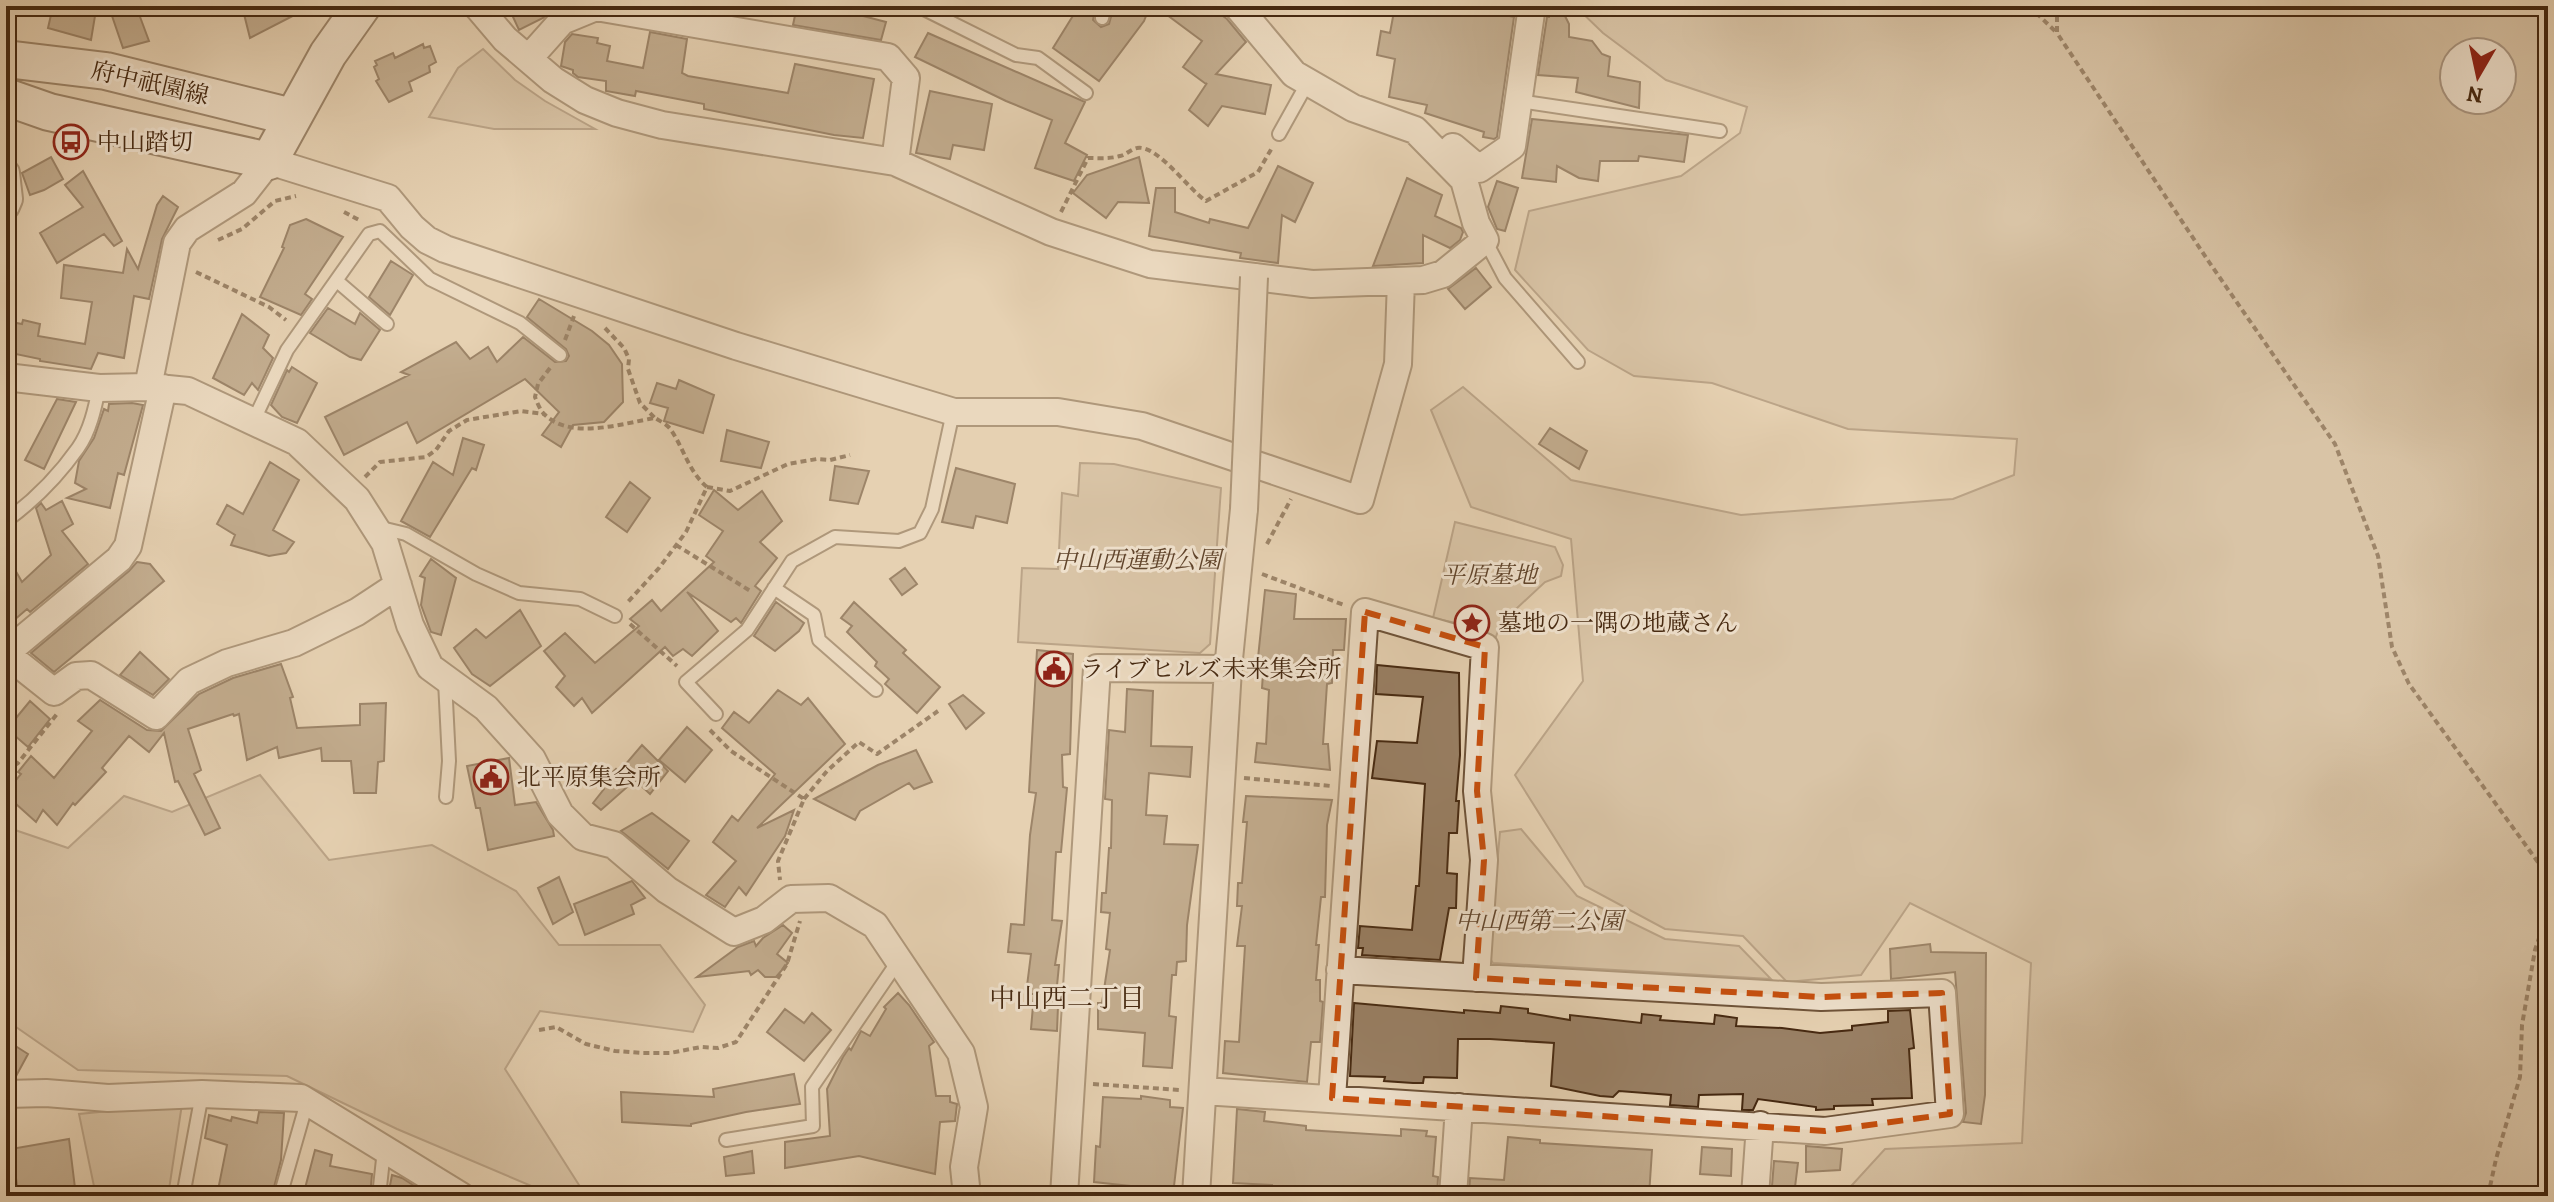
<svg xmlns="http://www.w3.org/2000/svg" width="2554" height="1202" viewBox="0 0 2554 1202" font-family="Alegreya,'Noto Serif JP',serif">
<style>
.green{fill:#cbb497;stroke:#886e54;stroke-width:2;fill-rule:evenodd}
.building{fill:#998065;stroke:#462911;stroke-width:2}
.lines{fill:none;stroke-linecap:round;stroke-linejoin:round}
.lane-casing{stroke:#6e5339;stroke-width:16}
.street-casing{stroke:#6e5339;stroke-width:30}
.secondary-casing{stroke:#462911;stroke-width:40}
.path{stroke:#462911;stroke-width:4;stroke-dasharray:6 4;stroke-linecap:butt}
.lane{stroke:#efe1cd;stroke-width:12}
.street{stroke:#efe1cd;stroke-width:26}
.secondary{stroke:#efe1cd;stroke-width:36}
.street-bridge-casing{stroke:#6e5339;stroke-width:30;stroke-linecap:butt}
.street-bridge{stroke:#efe1cd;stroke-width:26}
.marked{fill:none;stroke:#c84f0d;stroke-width:6;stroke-dasharray:16 10;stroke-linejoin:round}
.labels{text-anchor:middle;stroke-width:6;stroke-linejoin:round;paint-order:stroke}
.street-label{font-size:24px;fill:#462911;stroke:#efe1cd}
.poi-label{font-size:24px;fill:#462911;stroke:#efe1cd;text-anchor:start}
.park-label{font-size:24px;font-style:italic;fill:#61452c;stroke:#efe1cd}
.neighbourhood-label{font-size:26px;fill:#462911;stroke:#efe1cd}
</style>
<rect width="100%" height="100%" fill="#e6d1b2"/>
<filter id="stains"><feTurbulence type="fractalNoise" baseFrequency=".0025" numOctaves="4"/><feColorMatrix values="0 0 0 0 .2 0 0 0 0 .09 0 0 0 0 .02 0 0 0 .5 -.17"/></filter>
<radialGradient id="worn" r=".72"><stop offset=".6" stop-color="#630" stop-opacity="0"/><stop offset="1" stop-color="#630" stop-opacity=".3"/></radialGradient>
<path class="green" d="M1575,6H2548V1196H1842L1885,1149L2022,1143L2031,963L1910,903L1861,975L1787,982L1743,936L1665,929L1585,886L1515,775L1583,681L1571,539L1471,507L1431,410L1463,387L1571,480L1741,515L1953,499L2014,475L2017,439L1848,429L1712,383L1634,376L1588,350L1515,270L1529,211L1681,176L1740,133L1747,107L1666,80L1603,33ZM2502,52V100H2454V52Z
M483,49L515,80L545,101L595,129H494L429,117L458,68Z
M1080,463L1114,464L1221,488L1210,644L1200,653L1018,642L1022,568L1058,569L1062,493L1078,496Z
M1455,522L1555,547L1563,565L1561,576L1545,582L1501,623L1494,642L1487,641L1488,630L1433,618Z
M260,775L329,860L432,845L516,891L559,945H660L705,1005L693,1032L540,1011L505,1069L586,1196H555L397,1129L287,1076L78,1070L6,1020V827L68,848L124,796L172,812Z
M1521,829L1577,896L1665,939L1739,946L1771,979L1493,963L1489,957L1500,832Z
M182,1104L168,1196H96L79,1114Z"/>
<path class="building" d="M53,6H83L95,16L91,40L48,28Z
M136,6L149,41L123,48L111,13Z
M253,6H312L250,38L243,10Z
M508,6H556L543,18L519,30Z
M797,6H834L833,8L886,22L881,40L793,25Z
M1079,6H1096L1093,20L1101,27L1109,24L1114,6H1150L1144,21L1099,81L1053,48Z
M1155,6H1209L1227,19L1246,42L1216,74L1271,85L1265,114L1222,106L1208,126L1189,110L1207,83L1206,84L1183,67L1202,41Z
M1395,6H1482V10L1514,17L1497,137L1494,139L1483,137L1484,132L1425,113L1427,105L1389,97L1395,59L1377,55L1381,31L1390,33Z
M1549,13L1565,16L1569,24V37L1592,41L1602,54L1610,57L1608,76L1640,82L1639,108L1576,92L1578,78L1538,75L1547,17H1549Z
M650,32L687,39L682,73L688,76L788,93L795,64L874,79L863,138L834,135L704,109V104L636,91L635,96L606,91V81L578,77L573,73V70L561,66L565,42L572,34L598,38L597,43L610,46L607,61L643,68Z
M928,33L1085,102L1065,143L1087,155L1074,181L1035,168L1052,120L1006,101L915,57Z
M423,44L424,48L430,46L436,62L429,66L430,72L409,82L412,91L389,102L376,81L379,79L374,67L377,65L375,61L393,53L395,58Z
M930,91L992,104L984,150L953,145L950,159L916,153Z
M1532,119L1688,135L1684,162L1639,156L1638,161H1600L1598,181L1579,178L1557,166L1556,182L1522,178Z
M51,157L63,179L44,190L30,195L22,173Z
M1139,157L1149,203L1118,202L1106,218L1073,193L1087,175Z
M1278,166L1313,183L1295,222L1282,215L1278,263L1240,258L1241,253L1149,236L1156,188H1175V212L1209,223L1210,219L1248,228Z
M83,171L122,241L114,246L104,234L57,263L40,233L83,207L65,185Z
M1407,178L1442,195L1435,216L1461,228L1463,232L1460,240L1450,248L1423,235V263L1373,266Z
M1497,181L1518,188L1505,231L1497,229L1488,207Z
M163,196L178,207L162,239L149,299L134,296L124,358L98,353L91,369L40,361V359L6,352V321L22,324L23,320L40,324L38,336L85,344L92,302L61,298L64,265L123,273L127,249L138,269L157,205Z
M306,219L343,237L305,294L312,299L301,315L260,297L284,248L282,247L290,225Z
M391,261L413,275L390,315L369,297Z
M1476,268L1491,287L1465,309L1448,289Z
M539,299L592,331L609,345L622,364L623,402L604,422L573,425L561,447L542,435L559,412L525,379L417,443L407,422L344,455L325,417L409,375L401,372L456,342L470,359L488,347L497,362L523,337L555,362L566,361L569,356L566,349L527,317Z
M328,308L355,324L360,313L380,330L361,360L350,357L310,333Z
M242,314L269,335L263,348L273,358L258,390L252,383L244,395L213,378Z
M292,367L317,383L297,423L282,417L271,405L287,370L289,372Z
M679,380L714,395L703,433L664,421L668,408L650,403L657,383L676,389Z
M57,399L76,402L44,469L25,460Z
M132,403L143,405L124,475L118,473L110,508L67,498L86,489L75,483L79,461L94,438L104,409L108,411L109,404Z
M1550,428L1587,451L1579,469L1539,444Z
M727,430L769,442L761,468L721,461Z
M463,438L484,445L476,470L472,468L430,537L401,521L433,462L453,475Z
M270,462L299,480L273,530L294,542L286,553L269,556L231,545L235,535L217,524L227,505L243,514Z
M835,466L869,471L858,504L830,500Z
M956,468L1015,484L1007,523L976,516L973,528L942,522Z
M630,482L650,498L627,532L606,517Z
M714,490L738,510L762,491L782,521L760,542L777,558L755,586L761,591L741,623L736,618L731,622L687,592L718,631L692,656L683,649L673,656L665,647L592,713L582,698L574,706L556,687L565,676L544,651L565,633L595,663L639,626L630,619L652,600L661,611L714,562L706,556L723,531L699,515Z
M62,501L73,524L62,531L88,564L30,612L27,609L6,627V554L22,582L51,555L36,508L41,503L46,510Z
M431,559L456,578L441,635L431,632L421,605L425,578L420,576Z
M137,562L150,564L164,581L54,672L31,653L129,571Z
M905,568L917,584L902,595L890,579Z
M1265,590L1296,594L1294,619H1346L1344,650H1333L1332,683L1327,684L1323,744H1328L1330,770L1255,762L1257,743L1266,744L1269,690L1262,688L1264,659L1258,658Z
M776,602L804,623L799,631L775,651L754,636Z
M854,602L906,650L903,653L940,687L917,713L885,684L889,679L875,666L877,662L847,632L852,626L841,618Z
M520,610L541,646L490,686L472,674L454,648L476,629L486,638Z
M1037,650L1073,654L1070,754L1062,755L1063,787L1067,788L1061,852H1056L1052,920L1062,921L1055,965H1059L1055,1006H1058L1057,1031L1031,1029L1034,994H1026L1031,954L1008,952L1011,924L1024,925L1030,835L1036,793L1029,792Z
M140,652L169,679L153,695L120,675Z
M281,664L293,697L290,698L297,728L360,725V704L386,703L384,761L378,762L376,793H354L351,761H322L321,748L279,758L277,747L247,760L239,714L234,716L233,714L188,729L201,770L194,774L220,828L205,835L178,781L175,782L164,733L149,752L129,736L102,768L106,772L75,805L73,803L57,825L43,810L36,822L6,795V792L21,774L18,772L31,756L54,778L92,731L78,721L100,700L147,730L161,731L199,694L233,678Z
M1377,665L1459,673L1460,755L1456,801H1459L1457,833H1449L1447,873L1457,874L1456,908H1449L1440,960L1362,955L1363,948H1358L1360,926L1412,930L1416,886H1419L1425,784L1372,778L1377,741L1417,743L1423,697L1376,694Z
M1127,689L1153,691L1151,746L1192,747L1190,777L1149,773L1146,815L1167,816L1164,844L1198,845L1187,925L1186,961L1177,962L1176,975H1172L1169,1016L1176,1017L1172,1068L1143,1066L1145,1033L1098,1029V1003H1102L1110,950L1106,949L1110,913L1101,912L1102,893H1106L1109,848H1111L1112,800L1105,799L1109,730L1125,732Z
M778,690L801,705L808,698L845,744L757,828L794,810L785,836L746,895L739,887L725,907L706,895L736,861L713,842L732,816L738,821L775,774L722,728L734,712L749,723Z
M963,695L984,713L966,729L949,704Z
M30,701L50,719L28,747L7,729Z
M687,727L712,750L685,782L659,760Z
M642,745L668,771L650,794L635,780L601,810L593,803L604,789L600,784L616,769L619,772Z
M916,750L932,782L914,789L909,783L860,811L855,820L814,799L878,765Z
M509,758L515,805L536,802L553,830L554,836L488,850L480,808H476L467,766Z
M1246,796L1332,800L1327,825L1325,897H1321L1316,945H1319L1316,980H1320V1001L1323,1002L1320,1042H1311L1307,1082L1223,1073L1225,1041L1239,1042L1245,946H1237L1242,906H1237L1238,883H1242L1247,822H1243Z
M652,813L689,841L668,869L621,831Z
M559,877L573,912L553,924L538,888Z
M632,881L645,898L631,905L634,914L585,935L574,904Z
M783,925L792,933L777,954L788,963L776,977H765L758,970L751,975L749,971L697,977L738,947L754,941L756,946L763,938Z
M1930,944L1931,952L1986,953L1985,1095L1981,1124L1963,1122L1966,1113L1955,972L1891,979L1890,949Z
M898,993L909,1005L934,1042L929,1046L936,1096H950V1102L957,1104L955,1121L940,1122L935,1174L859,1156L785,1168V1142L830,1136L827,1089L843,1057L849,1048L851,1050L861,1031L870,1036L886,1009L884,1007Z
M1354,1003L1464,1013V1010L1500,1013L1501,1006L1528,1009V1013L1570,1020V1015L1641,1023L1642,1014L1661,1016L1660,1020L1714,1024L1715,1015L1737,1018L1736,1026L1782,1028L1820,1033L1852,1030V1026L1888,1022V1011L1910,1010L1914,1048L1909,1049L1912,1098L1872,1099L1873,1105L1834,1106V1109L1816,1110V1107L1758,1099L1753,1110H1742L1743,1094L1699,1095L1698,1107L1670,1105L1671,1095L1619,1091L1613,1097L1600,1096L1551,1086L1554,1043L1490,1039H1458L1457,1078L1424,1077L1423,1083H1413L1384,1081L1385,1077L1350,1076Z
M785,1009L804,1023L812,1013L831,1030L804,1061L767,1032Z
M6,1040L28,1054L15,1078H6Z
M794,1074L800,1104L746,1112L691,1124V1126L622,1122L621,1092L714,1097L713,1089Z
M1141,1096L1170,1100V1107L1183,1108L1174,1186L1140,1187L1094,1182L1096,1146L1100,1147L1103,1097L1141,1099Z
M1237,1109L1265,1112L1264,1121L1306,1126V1130L1401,1136V1129L1427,1131L1426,1136L1436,1137L1433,1176L1438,1177L1437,1196H1271L1272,1185L1233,1183Z
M259,1112L284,1113L281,1160L272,1195L218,1190L227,1145L205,1138L209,1115L231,1121L232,1117L257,1123Z
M1508,1137L1540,1140V1143L1652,1150L1649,1196H1469L1470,1178L1504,1180Z
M69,1139L75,1188L44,1196H19L11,1149Z
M1806,1146L1842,1149L1840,1170L1806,1172Z
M1702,1147L1732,1149L1731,1176L1700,1174Z
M315,1150L332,1155L330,1166L372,1174L370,1196H303Z
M752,1151L754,1173L726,1176L724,1157Z
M1774,1161L1798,1163L1795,1187L1772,1186Z
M392,1175L402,1178L430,1196H388Z"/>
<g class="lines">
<g class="lane-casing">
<path id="lane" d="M918,6L1016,55L1038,58L1086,93
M1378,9L1379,6
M1102,18L1105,6
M1519,101L1720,131
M1279,134L1308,82
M1485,240L1505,278L1578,362
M337,281L387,324
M253,422L287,350L369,234L380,231L430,279L520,323L560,355
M6,521C32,502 59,475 78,448C90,431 95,408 99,388
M377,527L406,534L476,574L519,593L580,599L615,616
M774,588L814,615L819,640L876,690
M445,681L449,761L446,797
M716,714L686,682L747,630L792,561L835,537L899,541L920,533L932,509L953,412
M726,1140L813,1126L812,1087L899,960
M281,1193L307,1102
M183,1196L202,1094
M379,1196L384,1150"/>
</g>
<g class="street-casing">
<path id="street" d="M477,6L505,39L553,80L585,100L617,113L662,125L895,162L1051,232L1150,264L1312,284L1423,280L1443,274L1485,240L1476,223L1464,180L1415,130L1353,108L1294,74L1237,6
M529,58L562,21L596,7L888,57L906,78L895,162
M1453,147L1479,169L1512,146L1532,6
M6,173L9,199L6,206
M6,377L99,388L148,387L188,391L297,442L357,499L385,543L410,625L430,667L486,708L532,759L560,814L583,837L614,845L667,890L734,932L764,920L791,899L829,898L875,925L961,1053L974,1107L964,1167L967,1196
M148,387L177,243L187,229L244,193L269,161L388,198L412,227L427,240L445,249L736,346L954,412H1058L1142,426L1360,500L1398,364L1401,281
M6,653L119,559L128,546L163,388
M6,654L54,692L76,676L91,675L156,716L189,681L227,663L294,643L357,612L398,585
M1203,1091L1825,1131L1950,1114L1942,993L1821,997L1340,970
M6,1094L46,1093L108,1098L202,1094L301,1098L461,1196
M1332,1098L1365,612L1485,647L1477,791L1484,860L1476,978
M1064,1196L1097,668L1228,669
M1196,1196L1228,669L1244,509
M1453,1196L1459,1107
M1755,1196L1760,1125"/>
</g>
<g class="secondary-casing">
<path id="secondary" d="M6,59L106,71L292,117
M6,97L49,112L269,161L328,54L362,6"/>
</g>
<path class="path" d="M2029,6L2056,32
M2057,6V33L2209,262L2335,444L2378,556L2392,647L2409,684L2548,876
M344,212L361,221
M1061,212L1088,158C1098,158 1110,159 1120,156C1126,155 1131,149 1137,148C1157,144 1189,190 1206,201L1258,172L1273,146
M218,240L242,229L275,201L296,196
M196,272L269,307L286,320
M605,328L624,348L629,359L628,369L640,403L655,418
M565,340L574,316
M550,368L538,384L535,397C537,402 540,410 544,414C571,441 623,423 655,418C660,421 668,425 671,430C684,449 689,472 707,487L686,532L659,568L626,604
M365,477L380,462L426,457L436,450L449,431L467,420L521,411L544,414
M707,487L730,491L788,464L817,459L830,460L850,455
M1267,544L1291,499
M676,545L752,592
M1262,574L1344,605
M630,624L677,666
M710,730L731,751L804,799L778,861L780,880
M6,771L18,763L57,714
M1244,778L1331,786
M804,799L827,771L859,742L877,754L938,711
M539,1030L556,1027L586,1044L615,1051L643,1053H670L701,1047L718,1048L736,1042L787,964L800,921
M1093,1084L1180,1090
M2488,1196L2496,1159L2520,1077L2522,1025L2535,950L2548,912"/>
<use href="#lane" class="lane"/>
<use href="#street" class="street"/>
<use href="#secondary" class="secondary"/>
<g class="street-bridge-casing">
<path id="street-bridge" d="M1244,509L1254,277"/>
</g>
<use href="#street-bridge" class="street-bridge"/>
</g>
<path d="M0 0H2554V1202H0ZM1365,612L1485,647L1477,791L1484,860L1476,978L1821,997L1942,993L1950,1114L1825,1131L1332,1098Z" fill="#e6d1b2" fill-opacity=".55" fill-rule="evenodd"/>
<path class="marked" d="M1365,612L1485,647L1477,791L1484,860L1476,978L1821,997L1942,993L1950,1114L1825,1131L1332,1098Z"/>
<defs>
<g id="bus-ring" transform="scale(1.8)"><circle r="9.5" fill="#efe1cd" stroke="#8f2418" stroke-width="1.5"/><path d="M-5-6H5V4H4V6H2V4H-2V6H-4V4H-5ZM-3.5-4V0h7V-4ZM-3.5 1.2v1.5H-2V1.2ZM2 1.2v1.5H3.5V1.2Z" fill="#8f2418"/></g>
<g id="sight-ring" transform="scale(1.8)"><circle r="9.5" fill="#efe1cd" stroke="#8f2418" stroke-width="1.5"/><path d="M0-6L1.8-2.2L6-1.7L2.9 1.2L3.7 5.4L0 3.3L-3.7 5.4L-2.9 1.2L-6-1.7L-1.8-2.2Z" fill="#8f2418"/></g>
<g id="civic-ring" transform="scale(1.8)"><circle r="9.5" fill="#efe1cd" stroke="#8f2418" stroke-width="1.5"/><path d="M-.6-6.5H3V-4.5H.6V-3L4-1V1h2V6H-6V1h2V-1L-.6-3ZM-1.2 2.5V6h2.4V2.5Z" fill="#8f2418"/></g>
</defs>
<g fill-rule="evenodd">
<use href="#bus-ring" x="71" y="142"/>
<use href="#sight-ring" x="1472" y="623"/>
<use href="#civic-ring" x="1054" y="669"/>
<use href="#civic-ring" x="491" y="777"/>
</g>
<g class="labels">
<g class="street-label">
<text transform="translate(150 83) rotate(13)" y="8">府中祇園線</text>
</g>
<g class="poi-label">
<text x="97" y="150">中山踏切</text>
<text x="1498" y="631">墓地の一隅の地蔵さん</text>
<text x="1080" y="677">ライブヒルズ未来集会所</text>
<text x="517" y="785">北平原集会所</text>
</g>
<g class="park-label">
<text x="1137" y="568">中山西運動公園</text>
<text x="1489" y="583">平原墓地</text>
<text x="1539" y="929">中山西第二公園</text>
</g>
<g class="neighbourhood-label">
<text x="1067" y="1007">中山西二丁目</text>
</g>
</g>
<rect width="2554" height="1202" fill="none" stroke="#e6d1b2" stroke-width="32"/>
<rect x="8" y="8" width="2538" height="1186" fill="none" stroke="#462911" stroke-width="4"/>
<rect x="16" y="16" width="2522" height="1170" fill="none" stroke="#462911" stroke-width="2"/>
<g transform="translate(2478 76) rotate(189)"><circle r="38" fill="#efe1cd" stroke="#ab9782" stroke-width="2"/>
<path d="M0-6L14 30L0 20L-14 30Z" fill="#8f2418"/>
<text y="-12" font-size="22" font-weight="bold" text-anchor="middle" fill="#462911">N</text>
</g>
<rect width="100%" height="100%" filter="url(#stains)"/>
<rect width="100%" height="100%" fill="url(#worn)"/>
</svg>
